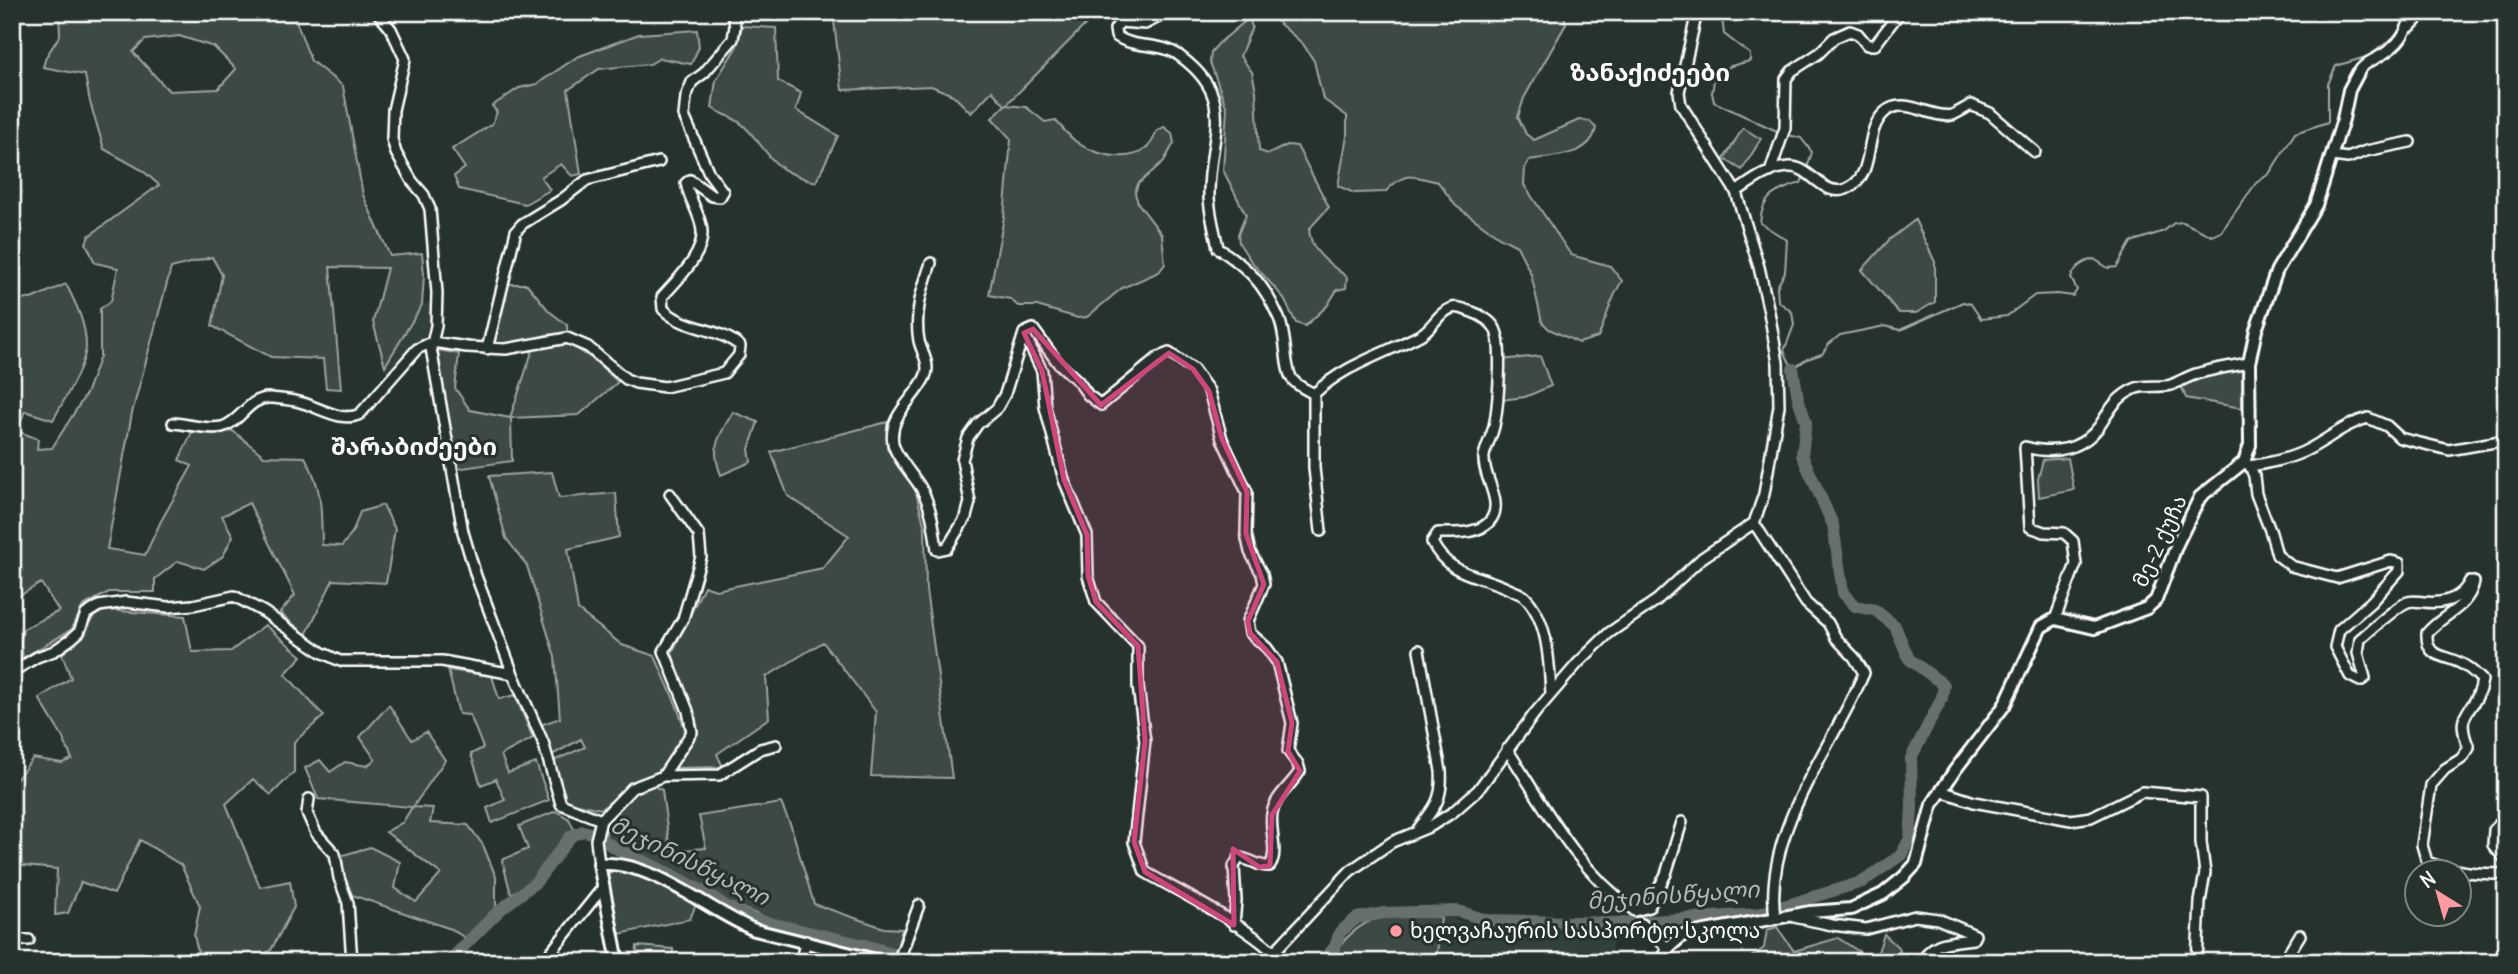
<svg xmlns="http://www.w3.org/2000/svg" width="2518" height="974" viewBox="0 0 2518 974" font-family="Delius,'Noto Sans Georgian',sans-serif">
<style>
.built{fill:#333f3a}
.green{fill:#3e4944;stroke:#9ea4a2;stroke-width:2;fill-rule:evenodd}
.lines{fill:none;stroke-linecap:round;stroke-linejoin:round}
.stream{stroke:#a4a9a7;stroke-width:2}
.river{stroke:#67706c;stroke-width:12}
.minor-casing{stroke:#fff;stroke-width:14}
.tertiary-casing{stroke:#fff;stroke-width:16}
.minor{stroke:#26332d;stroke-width:9}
.tertiary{stroke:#26332d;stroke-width:10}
.marked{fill:#ce467c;fill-opacity:0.2;stroke:#ce467c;stroke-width:5;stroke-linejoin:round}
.poi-dot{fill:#ff9aa2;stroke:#26332d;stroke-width:2.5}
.labels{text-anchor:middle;stroke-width:6;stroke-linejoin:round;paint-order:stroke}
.street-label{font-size:21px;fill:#fff;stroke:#26332d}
.poi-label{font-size:21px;fill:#fff;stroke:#26332d;text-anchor:start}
.water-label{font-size:23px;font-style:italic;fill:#b3b8b6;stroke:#26332d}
.quarter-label{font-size:24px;font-weight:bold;fill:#fff;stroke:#26332d}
</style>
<rect width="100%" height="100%" fill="#26332d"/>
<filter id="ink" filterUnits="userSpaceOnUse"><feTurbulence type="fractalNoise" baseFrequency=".0143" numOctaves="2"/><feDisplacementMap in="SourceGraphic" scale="14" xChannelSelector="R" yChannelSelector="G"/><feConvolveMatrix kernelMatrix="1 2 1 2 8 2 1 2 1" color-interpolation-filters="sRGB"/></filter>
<g filter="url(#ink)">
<path class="built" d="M433,302L434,326L387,377L385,366L422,305Z
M1441,917L1471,923L1614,928L1610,962H1436Z
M806,941L875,962H800Z"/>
<path class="green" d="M59,12H303L295,18L311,61L343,86L363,195L390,256L422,253L424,275L422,305L385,366L373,322L387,268L330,267L341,389L326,388L323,359L271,357L212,326L222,275L212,257L171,268L132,413L107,549L145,555L161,521L192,466L179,460L193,430L212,434L233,431L264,456L305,457C323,489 321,509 322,545L342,546L353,531L360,512L383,505L395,529L386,583L333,580L306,635L280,613L295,595L249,503L222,516L233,536L223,556L204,569L178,561L155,579V592H109L83,606L72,629L23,658L21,642L23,629L59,611L41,583L12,600V298L31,299L66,284C76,304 86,323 86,346C86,364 62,404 53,420L25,411L17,431L38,439L37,449L52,448L86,394L100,356V309L111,301L118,268L95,263L86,243L89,236L159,185L142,170L104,149L90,102L85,75L43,67L46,57L60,35ZM179,36L214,47L236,69L218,89L169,91L133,52L145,40Z
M833,12H1098L1006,105L1026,107L1045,122L1055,120C1062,127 1069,137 1078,143C1101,159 1147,166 1156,132L1164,127L1172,133L1174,143L1164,161L1138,184L1135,193L1138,203L1162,235L1165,264L1159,272L1122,288L1087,317L1078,318L1037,306H1018L1010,299L989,295L1004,217L1011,139L992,118L1005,105L992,91L971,113L953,95L931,86L842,90Z
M1272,12H1561L1564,15L1566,24L1524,98L1518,117L1526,134L1534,140L1579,120L1590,121L1596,128C1591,157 1553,156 1529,160L1525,168L1524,185L1571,255L1610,266L1622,281C1610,299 1607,318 1598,337L1579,343L1549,329L1542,322L1531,274L1517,246L1499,237L1456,206L1438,182C1410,176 1407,170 1385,192L1354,193L1338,186L1347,136V116L1323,99L1314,61L1303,44L1273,18Z
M1249,18L1252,27L1240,56L1252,72L1256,91L1259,151L1269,154L1287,145L1297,146L1329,207L1309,229C1310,252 1330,264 1347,277L1346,288L1337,290L1327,306L1305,326L1296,323L1283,297L1250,260L1239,243L1238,234L1246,215L1223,170L1227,109L1210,62L1211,52L1218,44Z
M742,26L776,28L778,81L801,93L796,110L838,136L816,182C768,169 775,158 745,127C735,117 723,115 712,108L716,80L737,46Z
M697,30L699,47L691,64L660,58L650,64L599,69L568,90L581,174L572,176L561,164L541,177L550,190L525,204L459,189L454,176L465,168L452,149L492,124L497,112L492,106L519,88L537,84L577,57L639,34Z
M1743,128L1761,139L1742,170L1724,159Z
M1915,220L1935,262V302L1916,313H1899L1862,270L1889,240Z
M498,284H527L549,311L567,325V333L546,335L521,345H484Z
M566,342L594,360L618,382L579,415L511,418L512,461L456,469L447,426L438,350L459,354L455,388L470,410L510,418L533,349Z
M1540,356L1551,386L1525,397L1500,400L1501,360Z
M2243,369L2242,408L2186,398L2180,383L2205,375Z
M733,412L758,422L749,449L751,462L721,475C710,447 718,437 733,412Z
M887,422V449L914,485L925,528L926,590L952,778L871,776L876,712L823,642L766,677L769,718L717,754L723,767L675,768L698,733L672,653L704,586L716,590L823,568L849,536L788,496L771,452Z
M2068,458L2074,490L2039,497L2038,479L2043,460Z
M552,472L559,498L616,493L619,537L568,549L578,610L622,645L655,656L676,704L686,732L671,757L658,772L630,786L601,809L563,801L553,761L585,747L581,739L552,755L540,725L560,718L555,657L527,566L506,538L489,476Z
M105,610L185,616L192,652L231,651L265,625L302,656L285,674L324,716L294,742V772L271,795L253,779L226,804L260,887L290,881L294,907L271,950L250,962H189L198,951L194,936L200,906L181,865L140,840L114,894L81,882L68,913L55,915L57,869L12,865V785L33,758L62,763L72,759L63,738L39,698L71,678L62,654L85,635L93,617Z
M448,670L492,676L499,699L515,695L533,738L501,755L508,773L536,763L549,800L492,823L487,808L505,800L496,779L481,785L471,754L483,748L470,715L459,714Z
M389,705L412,740L426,732L445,760L413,807L433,808L430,823L468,825L483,845L496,877V907L465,938L451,929L352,895L343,874L340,856L370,847L400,862L395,888L416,902L441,874L386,832L403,822L412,807L318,799L305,768L320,760L330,772L345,762L367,766L375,759L360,737Z
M652,785L662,790L670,851L706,848L699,816L781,803L791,826L814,904L884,928L902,929L896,952L771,920L724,901L605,837L608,820L631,795Z
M556,811L569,819L576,833C560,843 552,862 539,875C531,883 522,888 511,894L502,860L528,849L519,826Z
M628,867L698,899L690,919L619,934L623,962H618C615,944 599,889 609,875C613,868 620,868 628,867Z
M1385,914L1441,917L1436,962H1326C1346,937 1355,926 1385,914Z
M1777,927L1794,951L1838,938L1866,956L1878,952L1884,934L1900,949L1898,962H1744L1764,948L1767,930Z
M637,946L673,949L672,962H636Z"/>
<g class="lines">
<path class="stream" d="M1728,12L1722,18L1724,34L1750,54V61L1731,66L1715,74L1712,93L1714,102L1779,132
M1788,135L1801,138L1812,152L1807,168
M1804,176L1801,183C1776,191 1762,195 1760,223L1787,240L1785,272L1777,287L1778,301L1792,312L1794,325L1784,351L1793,369L1807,359L1822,354L1829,344L1840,335L1885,326L1900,330L1963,302L1971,304L1981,319L2007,316L2035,295L2058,294L2073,296L2077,290L2071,278C2075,267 2082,262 2094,259L2108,268L2117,267L2131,242L2164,231L2174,223L2183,222L2212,236L2221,232L2256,183L2269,174L2295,133L2328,122V84L2336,66L2369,56L2386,43"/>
<path class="river" d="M448,962L500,910L536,882L571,836L583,831L592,833L613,847L673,875L708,894L728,908L753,919L864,945L923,962
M1321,962L1335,947L1340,932L1357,918L1384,913L1458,911L1486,920L1620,923L1758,914L1862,882L1901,855L1910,838L1912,807L1911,758L1942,698L1944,685L1909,659L1895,626L1875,610L1855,606L1843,593L1833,525L1802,455L1806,422L1798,398L1793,369"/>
<g class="minor-casing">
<path id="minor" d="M377,12L391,29L405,59L393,110L392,139L396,153L412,181L424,195L430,209L437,293L436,326L431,348L463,532L476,576L513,674L543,742L561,804L601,820L596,840L599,864
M1168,12L1145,24L1120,22L1115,29L1116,36C1136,50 1162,41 1181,57C1239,100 1208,137 1209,195C1209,212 1215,231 1218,248C1248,268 1263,282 1278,316C1287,333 1284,367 1292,379C1297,386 1307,390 1314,394V468L1321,531
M2410,27L2424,12
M2358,73C2363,64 2371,61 2380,56C2399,45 2407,33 2412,12
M2332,156L2348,158L2366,151L2410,142
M1770,172L1785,128L1786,79L1792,71L1818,54L1834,38L1850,31L1858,34L1867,45H1875L1900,12
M1736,192C1752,181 1769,168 1789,167C1810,165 1823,198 1846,189C1878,176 1861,133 1885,112C1904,95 1933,120 1952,115C1958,113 1965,108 1971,105L1990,113L2035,152
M931,263C922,289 914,313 919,341C922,353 931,365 925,377C915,399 888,415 893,443C895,456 914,476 921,488C932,508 934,528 937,550L947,548L966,517L970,502L962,460L968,438L978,424L997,408L1005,394L1024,333L1033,329L1058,363L1078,381L1088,395L1101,405L1159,357L1169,353L1193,369L1209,391L1222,439L1247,492L1246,534L1250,552L1262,574L1264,584L1248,621L1250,633L1267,648L1277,662L1292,723L1288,751L1298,764L1300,771C1291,786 1274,797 1272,814C1269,831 1279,851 1270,866C1258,867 1252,859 1239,858L1234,866L1236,901L1234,925
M2504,285L2506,292
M1024,333L1042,371L1045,407L1064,480L1087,535L1088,576L1096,602L1138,646V686L1145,741L1134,842L1145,872C1185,895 1253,928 1283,962
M487,349L516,231L522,224L561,200L587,180L659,162
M1314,394C1344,365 1384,354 1420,335C1433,328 1437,313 1452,308C1459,306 1465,310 1472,312C1481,315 1493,322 1496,331C1503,347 1498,408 1494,426C1492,436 1486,446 1484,456C1482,476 1503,500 1492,518C1482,535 1454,533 1438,533L1432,542C1448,576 1478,574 1509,589C1513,591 1520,593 1524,596C1549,620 1549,663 1551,694
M173,423C189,424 206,430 222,427C241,422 249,396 271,398C282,399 294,400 303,403C320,408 343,423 360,414L417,349L432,342L467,347L506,349L567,338L588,347L626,379L636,383L665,387L724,373L739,355L740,346C718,327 684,330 663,309L662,297C678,279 708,252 701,225C698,211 689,198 686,183L690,180L712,196L720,197L723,192L709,173L684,116L686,97L692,82L704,73L733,39L735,26L732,12
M2244,462L2250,466L2254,476L2256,494L2271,533L2277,555L2291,566L2337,578L2391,561L2399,563V571L2371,602L2339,630L2335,647L2350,676L2360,681L2365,678L2358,653L2360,639C2370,631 2399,604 2408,602C2412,600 2419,602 2424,602C2443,604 2461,600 2470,581L2474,582C2468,609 2444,613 2427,633C2426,658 2442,654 2460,663C2468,666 2476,674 2482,680C2477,715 2452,708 2469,748L2461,759L2445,769L2431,785L2422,845L2427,862C2454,872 2478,874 2506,874
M2250,466C2270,463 2291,459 2309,449C2330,438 2345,424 2368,418L2387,426L2400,438L2449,450L2506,440
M1754,523L1806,603L1828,623L1836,638L1854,657L1864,673C1831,751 1763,830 1775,918
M2055,619L2076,564L2073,541L2064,533L2044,532L2030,527L2025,447C2056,455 2086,450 2104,419C2112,406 2119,396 2134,389C2144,384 2159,388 2171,385C2179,382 2187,377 2196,374C2213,369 2231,366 2249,363
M12,672L37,657L54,651L71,639L79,632L86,614L99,606L126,602L168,607L193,605L234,596L264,612L321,652L340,661H442L513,674
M1507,749C1546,809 1576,869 1635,911L1649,907L1666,874L1682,822
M663,776L719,775L760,749L776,745
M1941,791L1974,802L2071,820L2091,817L2142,792L2201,797V842L2205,873L2200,902L2197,962
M309,799L307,813L316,833L335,854L339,878L348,903L352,962
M2506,817L2494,830L2493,845L2506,860
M601,820L632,788L663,776L692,732L688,711L664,651L683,619L701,557L699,535L670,494
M1418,829C1435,808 1443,799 1441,771L1419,650
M1794,917L1832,925L1866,929L1915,916L1938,919L1975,935L1973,939C1953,942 1930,940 1923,962
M1642,924L1668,948
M12,940H29
M1274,952L1350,871L1392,842L1431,826L1453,812L1478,790L1535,713L1578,663L1609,633L1657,600L1702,558L1754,523L1764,494L1779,406L1778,363L1769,312L1759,267L1736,192L1681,105L1679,92L1697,12
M543,962L604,886
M800,962L806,941
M898,962L919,905
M2283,962L2300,935"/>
</g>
<g class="tertiary-casing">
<path id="tertiary" d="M618,962L599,864C653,860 708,911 755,930L884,962
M1662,962L1668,948L1683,935L1810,912L1851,909L1883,894L1904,877L1916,864L1932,805L1955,770L2004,706L2041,627L2055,619L2094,628L2147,608L2156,600L2177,544L2200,497L2244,462L2250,445L2249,363L2256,330L2277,270L2316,205L2343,119L2349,90L2358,73"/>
</g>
<use href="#minor" class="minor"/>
<use href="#tertiary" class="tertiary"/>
</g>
</g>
<path class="marked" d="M1033,329L1101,405L1169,353L1193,369L1209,391L1222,439L1247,492L1246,534L1264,584L1248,621L1250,633L1277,662L1292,723L1288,751L1300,771L1272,815L1270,866L1259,867L1233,849L1234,925L1145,872L1134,842L1145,741L1138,646L1096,602L1088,576L1087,535L1064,480L1042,371L1024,333Z"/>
<circle class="poi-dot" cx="1396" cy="931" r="7"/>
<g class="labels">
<g class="street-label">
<text transform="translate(2160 541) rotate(-65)" y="7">მე-2 ქუჩა</text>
</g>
<g class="poi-label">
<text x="1410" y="938">ხელვაჩაურის სასპორტო სკოლა</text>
</g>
<g class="water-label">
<text transform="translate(690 861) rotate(26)" y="8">მეჯინისწყალი</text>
<text transform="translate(1673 895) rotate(-4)" y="8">მეჯინისწყალი</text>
</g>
<g class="quarter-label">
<text x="1650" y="81">ზანაქიძეები</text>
<text x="414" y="455">შარაბიძეები</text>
</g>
</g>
<rect width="2518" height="974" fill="none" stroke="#26332d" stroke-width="42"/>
<rect x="21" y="21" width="2476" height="932" fill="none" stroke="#fff" stroke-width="2.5" filter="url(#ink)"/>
<g transform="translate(2438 893) rotate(323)"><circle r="33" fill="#26332d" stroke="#7d8581" stroke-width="2"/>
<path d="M0-5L12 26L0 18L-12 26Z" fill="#ff9aa2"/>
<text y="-10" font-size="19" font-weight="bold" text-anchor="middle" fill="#ffffff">N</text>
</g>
</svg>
